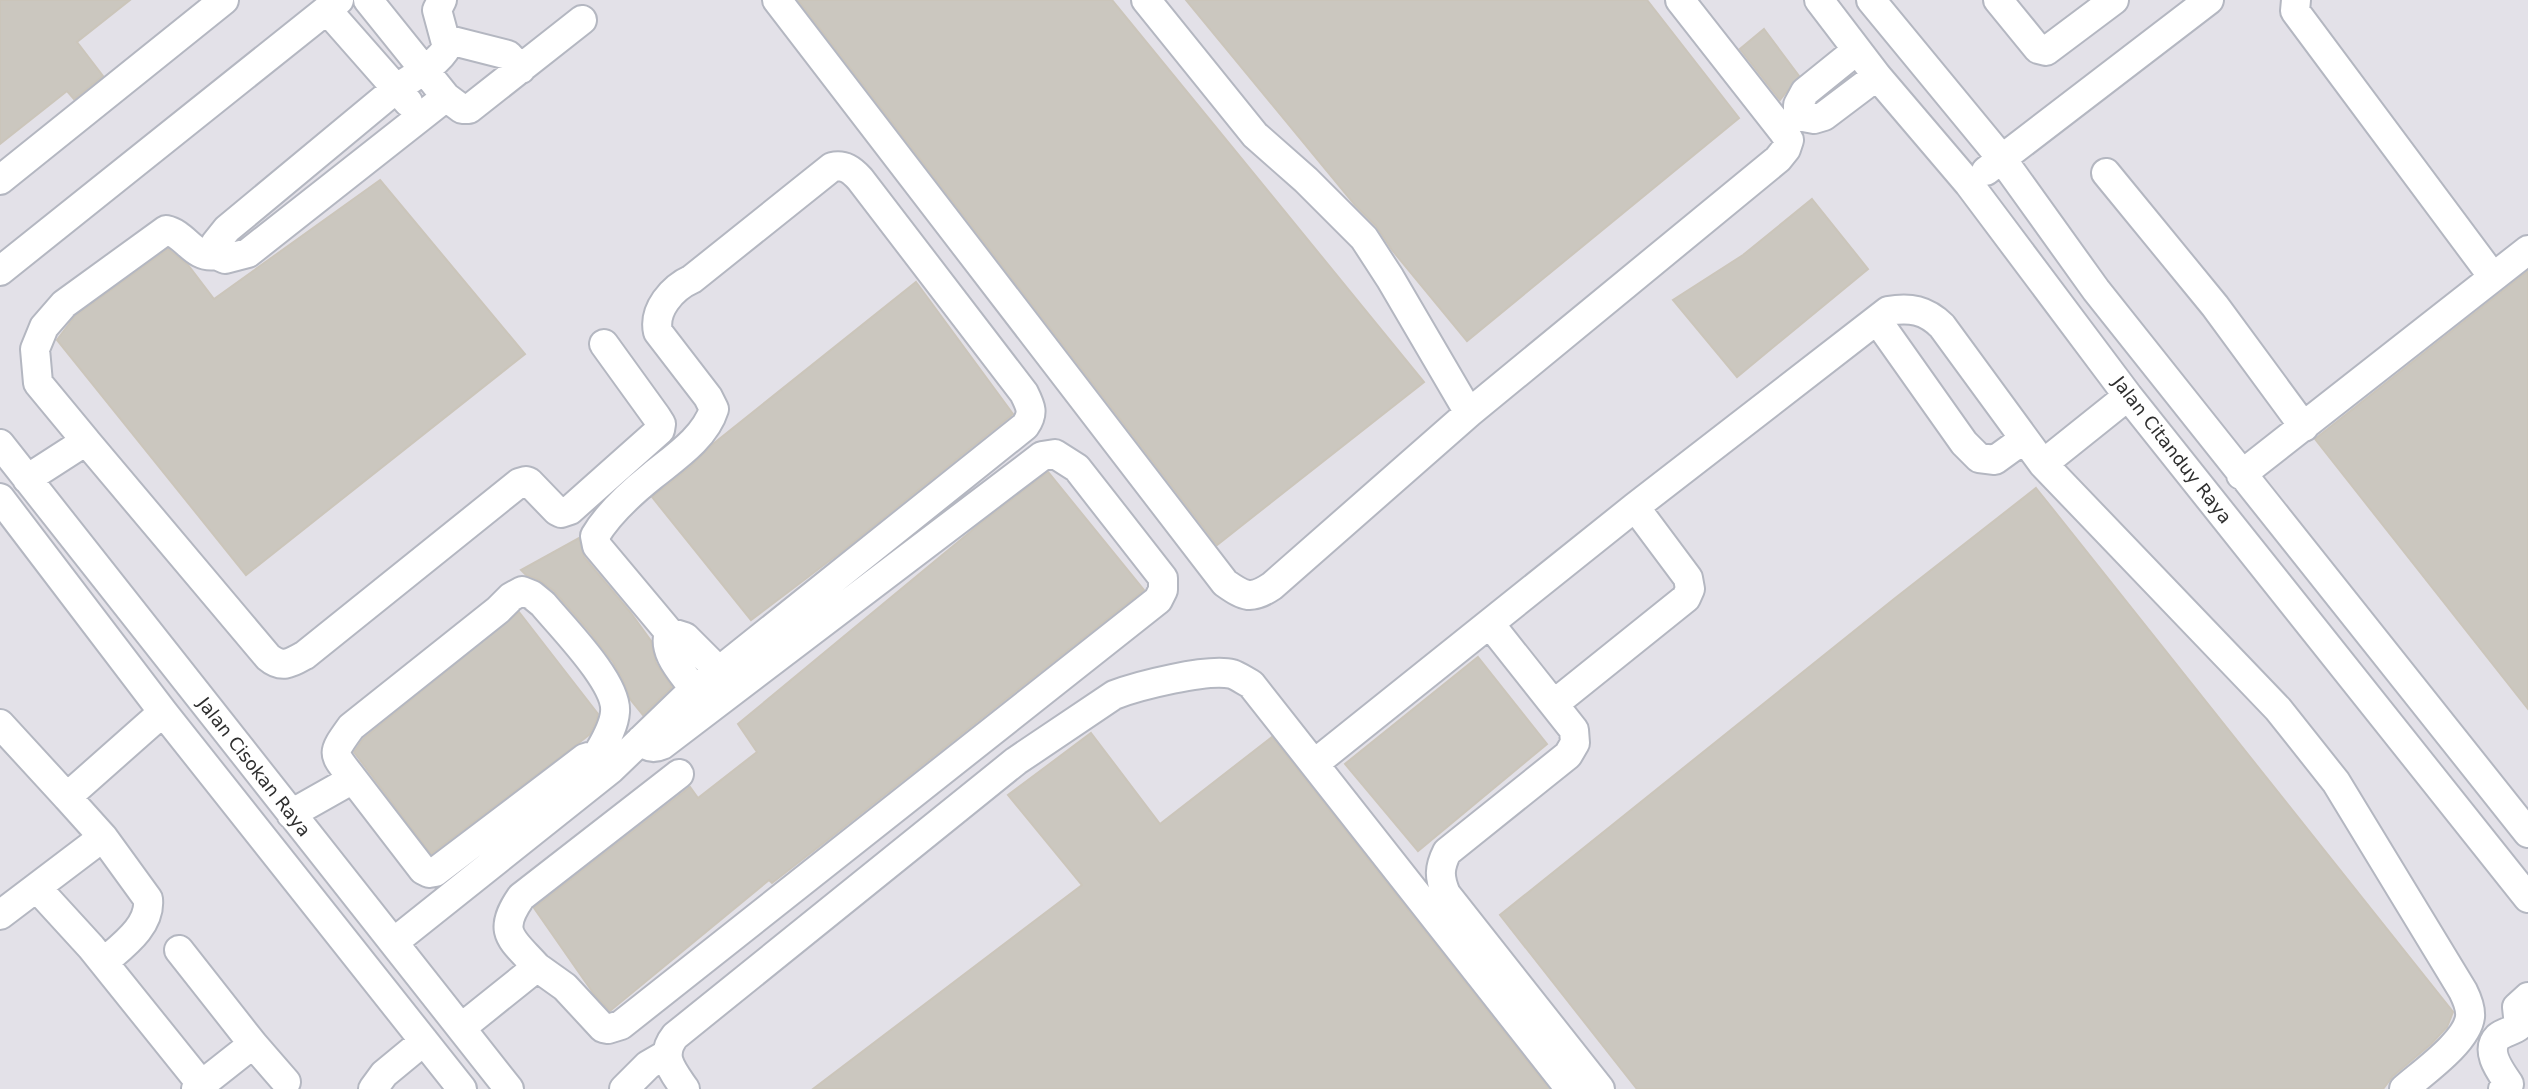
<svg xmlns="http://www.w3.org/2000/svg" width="2528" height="1089" viewBox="0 0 2528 1089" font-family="'DejaVu Sans',sans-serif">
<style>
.industrial{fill:#e3e1e8}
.building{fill:#cbc7bf;stroke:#cbc5ba;stroke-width:2}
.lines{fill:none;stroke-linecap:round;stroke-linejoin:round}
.minor-casing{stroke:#b4b7c1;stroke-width:32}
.minor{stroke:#fff;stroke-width:28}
.labels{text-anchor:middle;stroke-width:7;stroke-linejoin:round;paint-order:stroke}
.street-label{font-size:18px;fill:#2e2e2e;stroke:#fff}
</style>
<rect width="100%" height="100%" fill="#efe9e1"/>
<path class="industrial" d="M0,0H2528V1089H0Z"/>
<path class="building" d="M0,0H130L77,42L103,76L74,99L67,91L0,144Z
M798,0H1112L1424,382L1217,545Z
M1186,0H1647L1739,118L1467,341L1392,250L1376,226L1355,205Z
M1764,29L1799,76L1780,100L1740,49Z
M380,180L525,354L246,575L57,340L75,316L168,249L188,265L214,299Z
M1812,199L1868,269L1737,377L1673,300L1743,255Z
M2528,271V709L2315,439Z
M916,282L1013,414L841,552L751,620L652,497L690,467L713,444Z
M1048,472L1144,590L830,838L772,883L769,880L610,1011L594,994L534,908L690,787L698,798L757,752L738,724L981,523Z
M2036,488L2453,1012L2447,1027L2431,1044L2393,1076L2383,1089H1637L1500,915L1894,599Z
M579,538L584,557L631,613L651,641L656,663L672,687L643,715L630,699L623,680L613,662L588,630L554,591L539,580L526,575L521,570Z
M519,612L598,714L597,719L590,734L580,742L431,854L354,752L363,739Z
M1478,657L1547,744L1418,851L1345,764Z
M1091,733L1160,824L1272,737L1549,1089H813L1082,885L1008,795Z"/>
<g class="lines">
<g class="minor-casing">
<path id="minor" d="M368,0L446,97L248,253L225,259L216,255L215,244L227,229L397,88C413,77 438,64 447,47L437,10L442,0
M777,0L1225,583C1245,597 1251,600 1272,586L1469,413L1778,159L1786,149L1789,140L1782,130L1680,0
M1146,0L1255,135L1306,180L1364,238L1390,278L1469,413
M1819,0L1877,76L1969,184L2128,396L2528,898
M1871,0L2002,159L2096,290L2528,833
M1998,0L2038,49L2046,51L2114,0
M2296,0L2295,11L2493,277
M327,10L408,102
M445,39L508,55L521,69
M446,97L462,109H469L582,20
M1798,116L1814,119L1824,116L1877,76
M1798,116V105L1805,92L1857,50
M1986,171L2209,0
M2106,173L2215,306L2304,427
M0,180L224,0
M0,271L339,0
M1877,320L1964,443L1979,458L1995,460L2024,439
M86,441L268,657C282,669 291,663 305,655L519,483L526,481L529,482L557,511L561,513L570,510L660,430L661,424L656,416L604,344
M0,444L509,1089
M2043,464L2278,709L2336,782L2463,991C2467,999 2471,1008 2470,1017C2467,1042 2422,1073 2404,1089
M2241,475L2528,250
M27,479L86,441L38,383L35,349L44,327L64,304L166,230C186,234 193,259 216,255
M0,498L163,712L462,1089
M1490,624L1574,730L1575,743L1568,755L1447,852C1439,868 1439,877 1446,894L1600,1089
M669,632C662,653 683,673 694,689
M1554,704L1686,598L1690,589L1688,578L1635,507
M0,724L67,797
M1314,764L1635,507L1888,311C1910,307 1926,310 1942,326L2043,464L2128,396
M353,779C332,752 331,755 351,727L498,610L511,597L522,591L532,595L543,604C562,627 618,683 615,712C614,728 603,744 596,757
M291,814L353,779L423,870L429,873L435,872L585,758C595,754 601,760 608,767
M37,888L91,947L202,1085
M0,915L103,837
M394,942L611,769L694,689L719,671L1025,426C1034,413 1031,407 1024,393L860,179C852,170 844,164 832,167L692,279C672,288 653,310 658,332L708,397L714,409C705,438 674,458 652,476C632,492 608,514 595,536L597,546L669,632L685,637L719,671
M179,950L253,1044
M104,962C122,946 151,926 148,899L103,837L67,797L163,712
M537,967C512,939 496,933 521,897L679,774
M461,1028L537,967L565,987L603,1028L608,1029L621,1025L1158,600L1163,590V578L1077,468L1055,454L1042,456L662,745C653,749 647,747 641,740
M196,1089L253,1044L286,1082
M373,1089L384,1074L424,1041
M624,1089L648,1065L667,1054
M685,1089C672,1070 659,1056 675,1036L1016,761L1114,695C1137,686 1208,668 1232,674C1238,676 1245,681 1251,684L1570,1089
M2503,1089L2509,1084C2501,1072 2484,1051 2498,1037C2504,1032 2513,1031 2519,1026L2517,1007L2528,997"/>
</g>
<use href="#minor" class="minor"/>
</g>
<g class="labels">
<g class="street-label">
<text transform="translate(2172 450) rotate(52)" y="6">Jalan Citanduy Raya</text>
<text transform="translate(254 767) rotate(52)" y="6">Jalan Cisokan Raya</text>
</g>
</g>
</svg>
